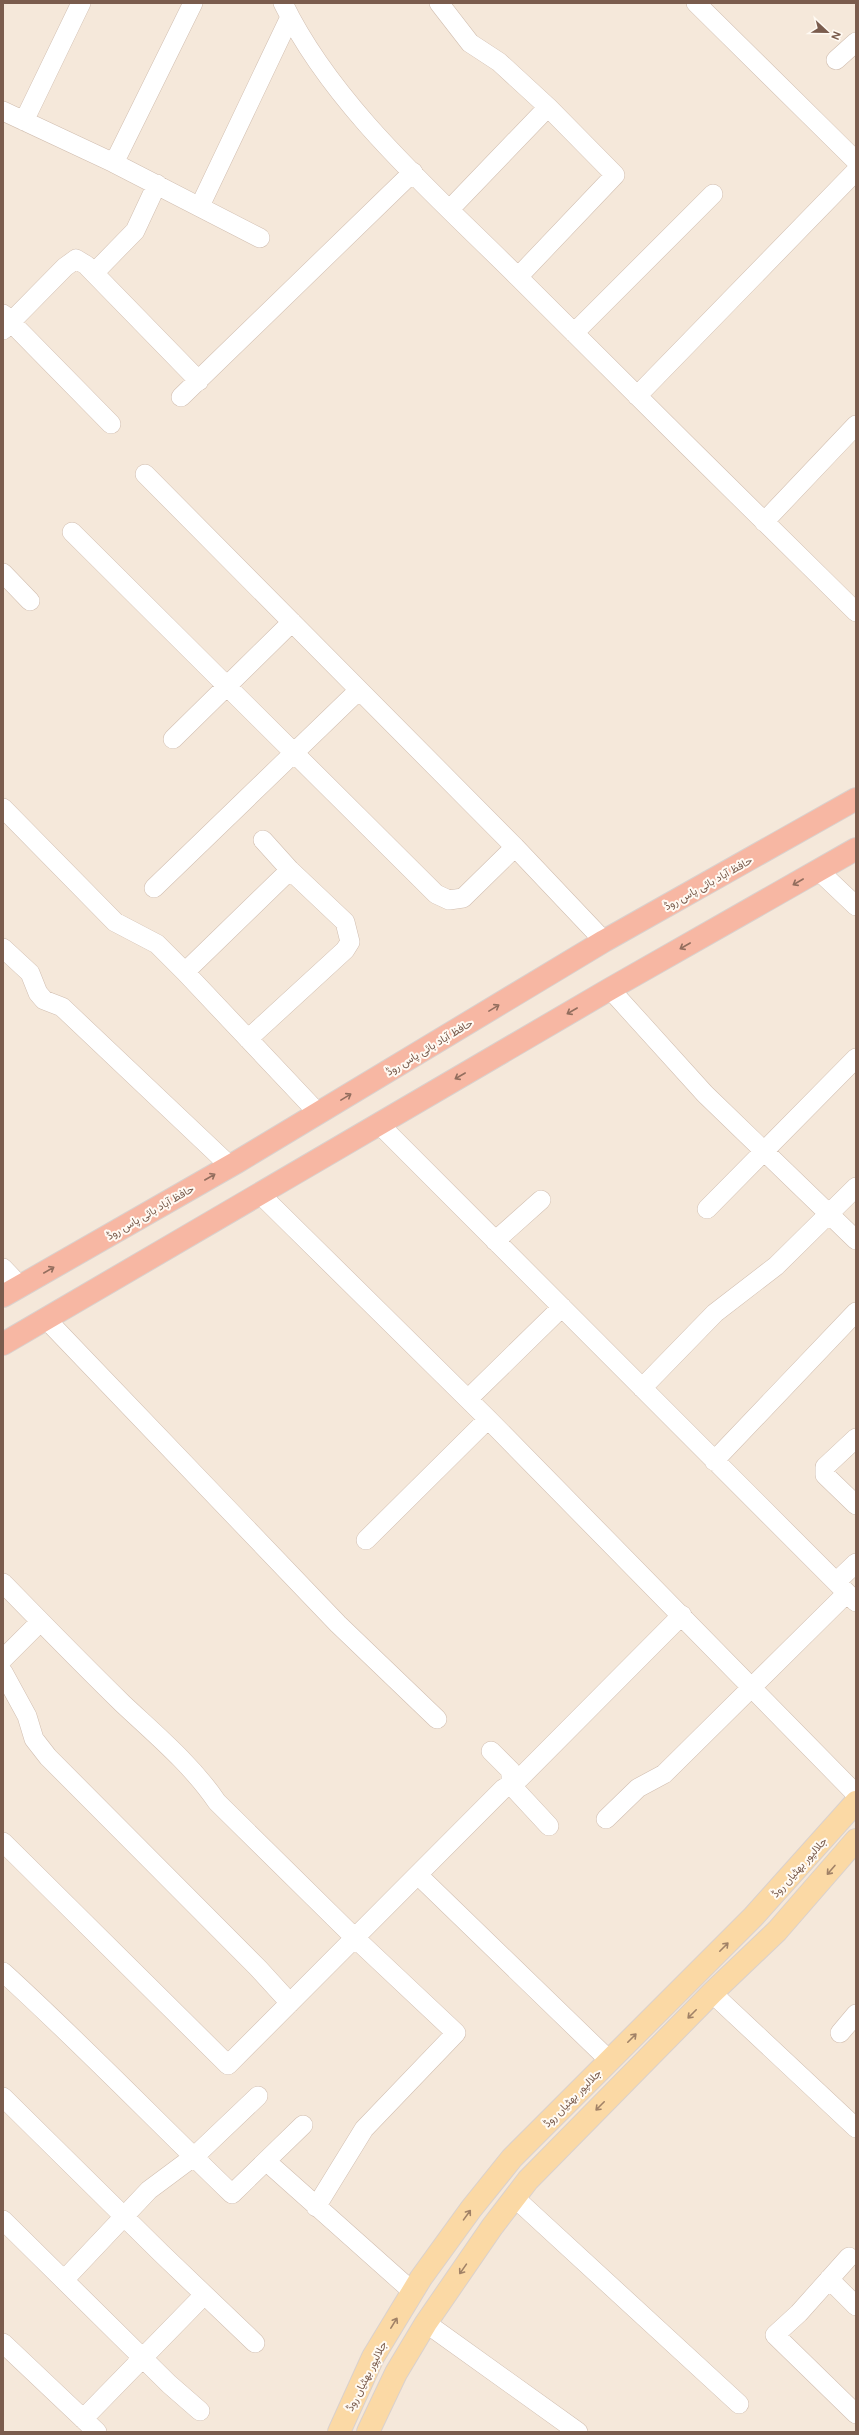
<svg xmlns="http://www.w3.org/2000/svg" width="859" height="2435" viewBox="0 0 859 2435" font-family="'DM Sans',Vazirmatn,sans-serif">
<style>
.residential{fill:#f5e8da}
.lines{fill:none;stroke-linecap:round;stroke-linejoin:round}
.street-casing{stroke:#d1beb0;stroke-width:20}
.primary-casing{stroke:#dad1cd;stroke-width:24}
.highway-casing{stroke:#dad1cd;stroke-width:24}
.street{stroke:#fff;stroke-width:19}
.primary{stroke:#fbd9a5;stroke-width:22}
.highway{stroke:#f7b7a3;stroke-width:22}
.oneway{stroke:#936e5e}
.oneway2{stroke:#a18267}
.labels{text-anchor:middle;stroke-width:4;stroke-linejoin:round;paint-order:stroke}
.street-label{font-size:11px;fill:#7a5c4d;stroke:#fffaf3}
</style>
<rect width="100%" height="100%" fill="#fdf6ec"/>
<path class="residential" d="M3,3H856V2432H3Z"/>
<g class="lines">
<g class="street-casing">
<path id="street" d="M283,3C333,107 437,196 518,277C630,389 743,501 856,612
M439,3L470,43L499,62L548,107L615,175L518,277
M696,3L856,161
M836,60L856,42
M3,111L114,163L260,238
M24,121L81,3
M114,163L193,3
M200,206L290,17
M450,209L548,107
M94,273L135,231L157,184
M3,314L111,424
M3,330L65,267L76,259L86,265L199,381
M574,333L713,194
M637,396L856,171
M181,397L413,172
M145,474L515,847L604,941
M764,522L856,425
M72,532L436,894L449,900L463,898L515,847
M3,573L30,601
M173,739L292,622
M3,808L115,922L157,944L185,972L318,1113
M818,870L856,906
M154,888L359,690
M3,948L30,973L38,993L44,1000L62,1007L230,1166
M185,972L290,870
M610,989L705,1094L856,1240
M248,1039L345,950L350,942L345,922L290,870L263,840
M379,1124L856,1602
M259,1193L488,1419L856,1794
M707,1209L856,1058
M495,1241L541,1200
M3,1268L20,1286
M46,1319L338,1624L437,1719
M642,1388L715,1313L776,1266L856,1187
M468,1399L562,1307
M856,1438L825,1467V1475L856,1505
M714,1461L856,1312
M366,1540L488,1419
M836,1582L856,1563
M3,1583C43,1624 82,1664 123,1704C155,1734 192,1765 217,1802L355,1938L456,2033L364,2129L316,2207
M3,1659L40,1622
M3,1672L27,1716L34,1739L48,1757L258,1968L290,2003
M491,1751L511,1771V1785L549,1826
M606,1819L638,1788L664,1774L847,1593
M3,1842L228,2065L503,1789L520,1778L682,1615
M418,1875L610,2061
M3,1972C82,2044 155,2120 232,2194L303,2125
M712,1993L856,2128
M840,2033L856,2014
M3,2097L161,2253L255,2343
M266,2161L413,2292
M515,2198L739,2404
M3,2220L169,2384L200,2411
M849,2257L799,2313L775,2335L856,2414
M829,2279L856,2306
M64,2280L149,2190L196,2155L258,2096
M426,2323L578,2432
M3,2343L97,2432
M83,2419L204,2295"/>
</g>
<g class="primary-casing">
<path id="primary" d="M339,2432L373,2357L421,2278L471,2209L512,2158L753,1917L856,1802
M368,2432L396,2373L426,2323L492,2227L528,2180L712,1993L777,1931L856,1840"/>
</g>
<g class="highway-casing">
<path id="highway" d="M3,1296L237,1162L604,941L856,799
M3,1344L610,989L856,849"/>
</g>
<use href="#street" class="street"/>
<use href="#primary" class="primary"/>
<use href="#highway" class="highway"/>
</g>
<defs><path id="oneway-shaft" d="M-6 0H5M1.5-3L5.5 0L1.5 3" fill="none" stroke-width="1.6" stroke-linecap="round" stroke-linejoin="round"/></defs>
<g class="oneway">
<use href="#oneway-shaft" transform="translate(798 882) rotate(150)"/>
<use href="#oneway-shaft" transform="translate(685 946) rotate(150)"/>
<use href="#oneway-shaft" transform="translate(494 1008) rotate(-31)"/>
<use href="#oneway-shaft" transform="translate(572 1011) rotate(150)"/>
<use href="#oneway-shaft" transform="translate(460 1076) rotate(150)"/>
<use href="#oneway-shaft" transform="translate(346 1097) rotate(-31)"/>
<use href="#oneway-shaft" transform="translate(210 1177) rotate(-30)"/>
<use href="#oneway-shaft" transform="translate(49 1270) rotate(-30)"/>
</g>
<g class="oneway2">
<use href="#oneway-shaft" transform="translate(831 1870) rotate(131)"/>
<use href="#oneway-shaft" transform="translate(724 1947) rotate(-45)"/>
<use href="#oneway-shaft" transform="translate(692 2014) rotate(135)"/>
<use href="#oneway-shaft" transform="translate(632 2038) rotate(-45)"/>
<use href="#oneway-shaft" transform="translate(600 2106) rotate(135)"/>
<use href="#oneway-shaft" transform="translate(467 2215) rotate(-54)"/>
<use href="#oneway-shaft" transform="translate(463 2269) rotate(125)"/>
<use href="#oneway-shaft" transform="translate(394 2323) rotate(-58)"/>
</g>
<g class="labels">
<g class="street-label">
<text transform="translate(708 883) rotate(-29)" y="4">حافظ آباد بائی پاس روڈ</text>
<text transform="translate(429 1047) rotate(-31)" y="4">حافظ آباد بائی پاس روڈ</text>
<text transform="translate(150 1212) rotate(-30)" y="4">حافظ آباد بائی پاس روڈ</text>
<text transform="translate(799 1867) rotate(-48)" y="4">جلالپور بھٹیاں روڈ</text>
<text transform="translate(572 2098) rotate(-45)" y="4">جلالپور بھٹیاں روڈ</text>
<text transform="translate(366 2376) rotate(-63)" y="4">جلالپور بھٹیاں روڈ</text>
</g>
</g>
<rect width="859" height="2435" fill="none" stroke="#7a5c4d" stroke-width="8"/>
<g transform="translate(827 32) rotate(112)" stroke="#fffaf3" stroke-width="3" paint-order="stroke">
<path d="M0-3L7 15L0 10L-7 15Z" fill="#7a5c4d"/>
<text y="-6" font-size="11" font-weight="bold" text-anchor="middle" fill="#7a5c4d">N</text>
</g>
</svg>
